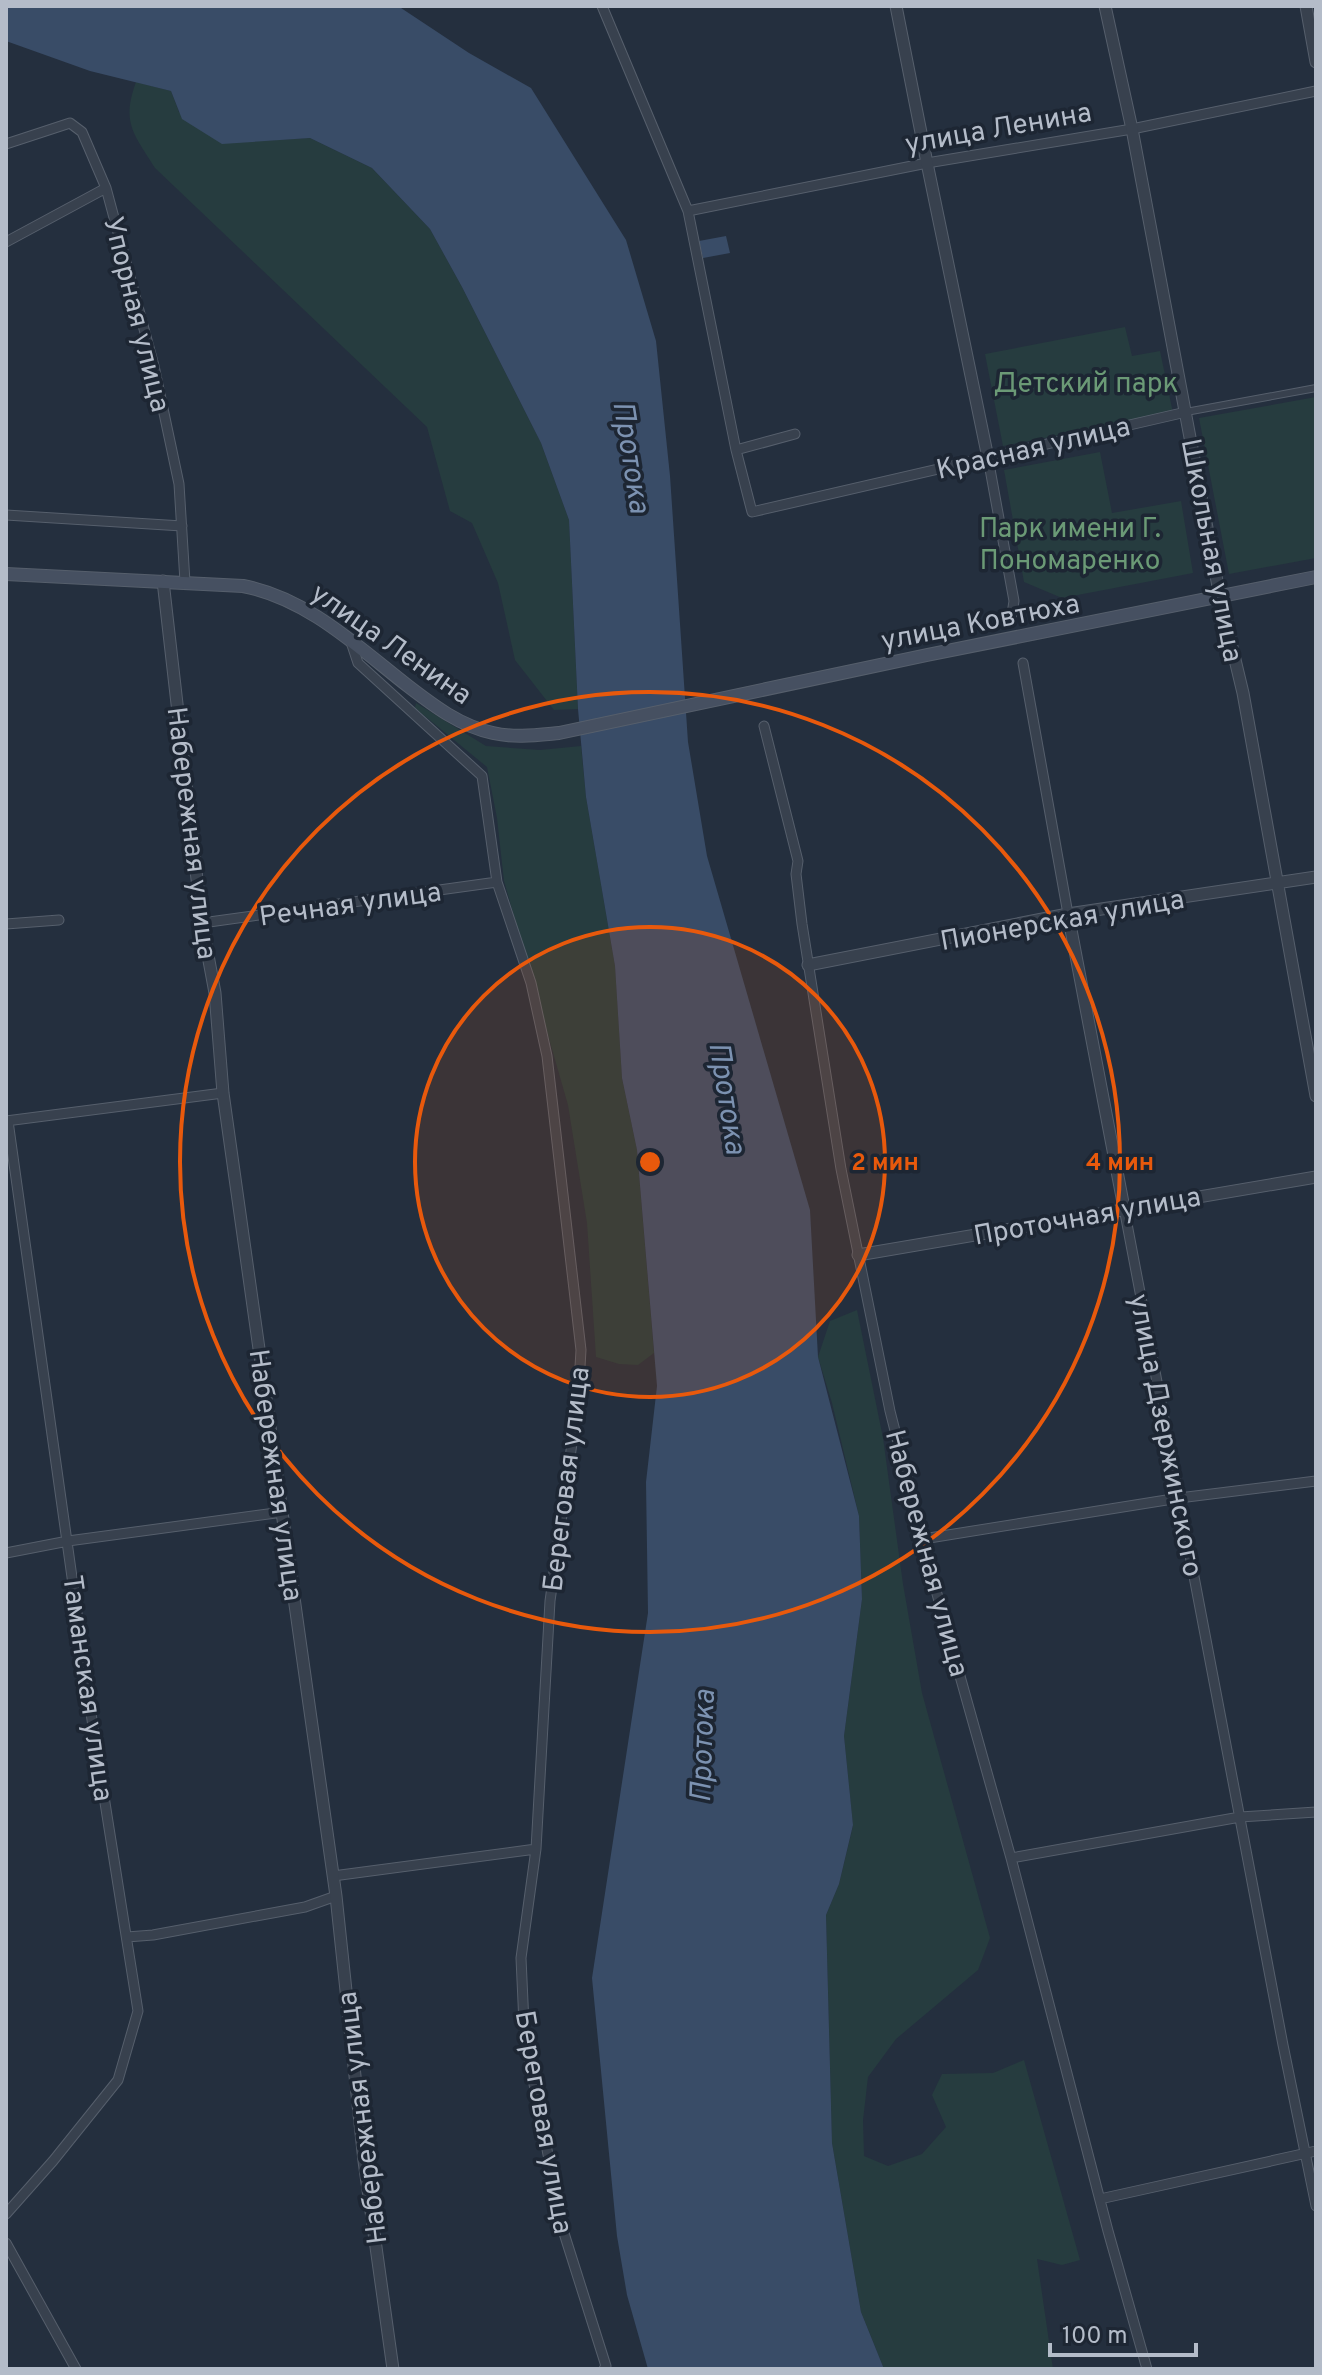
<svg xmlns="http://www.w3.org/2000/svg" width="1322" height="2375" viewBox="0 0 1322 2375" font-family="Overpass,sans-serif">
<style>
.green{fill:#263c3f}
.water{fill:#394c67}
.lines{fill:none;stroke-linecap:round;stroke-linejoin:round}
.pedestrian-casing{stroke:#565f6c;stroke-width:8}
.minor-casing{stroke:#565f6c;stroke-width:11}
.tertiary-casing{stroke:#565f6c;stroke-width:13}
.secondary-casing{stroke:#565f6c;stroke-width:14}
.pedestrian{stroke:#38414e;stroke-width:6}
.minor{stroke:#38414e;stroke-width:9}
.tertiary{stroke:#38414e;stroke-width:11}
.secondary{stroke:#465061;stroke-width:12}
.ring{fill:none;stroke:#e8590c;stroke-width:4}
.labels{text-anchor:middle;stroke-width:7;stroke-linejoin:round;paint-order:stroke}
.street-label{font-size:28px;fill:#b4bcc9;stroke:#1d2633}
.park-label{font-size:28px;fill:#6b9a76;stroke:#1d2633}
.water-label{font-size:30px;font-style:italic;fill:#7c92b1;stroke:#1d2633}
.centre{fill:#e8590c;stroke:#1d2633;stroke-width:4}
.ring-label{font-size:24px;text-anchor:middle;font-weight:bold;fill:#e8590c;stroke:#1d2633;stroke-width:7;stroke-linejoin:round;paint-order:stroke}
</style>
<rect width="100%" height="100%" fill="#242f3e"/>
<path class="green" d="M136,82L171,91L179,112L222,143L310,138L372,168L430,229L462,287L541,443L569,520L578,709L554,710L515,660L498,583L472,523L450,511L427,427L155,168C134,134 121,123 136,82Z
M1125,327L1132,356L1160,351L1173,413L1003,446L985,354Z
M1316,397V558L1229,574L1199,418Z
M1100,452L1112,513L1181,501L1193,573L1062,598L1024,582L1004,470Z
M416,703L486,746L540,750L581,746L586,797L615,966L622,1078L637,1150L654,1353L638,1365L619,1364L596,1357L587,1223L568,1105L504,881L497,818L487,767L415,708Z
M857,1310L883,1438L903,1584L922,1693L990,1938L978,1970L896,2039L868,2077L863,2120L864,2156L888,2166L922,2154L946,2127L932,2095L942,2074L993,2073L1024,2060L1080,2260L1062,2265L1037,2259L1053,2369H884L861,2312L832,2143L826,1915L839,1884L853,1826L844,1736L862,1599L859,1516L832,1403L818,1357L830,1321Z"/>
<path class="water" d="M6,6H398L469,53L531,88L626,240L656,341L670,476L688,742L707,856L810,1210L818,1357L859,1516L862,1599L844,1736L853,1825L839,1884L826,1915L832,2143L861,2312L884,2369H648L627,2295L617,2236L592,1978L648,1613L646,1482L657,1386L637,1150L622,1078L615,966L586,797L578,709L569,520L541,443L462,287L430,229L372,168L310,138L222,144L182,119L171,91L90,71L6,41Z
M726,236L730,253L703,258L699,241Z"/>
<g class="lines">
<g class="pedestrian-casing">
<path id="pedestrian" d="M1186,412L1316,388"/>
</g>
<g class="minor-casing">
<path id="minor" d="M602,6L688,211L736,450
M6,144L70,123L82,132L106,188L154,366L179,484L185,582
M688,211L927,163L1132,129L1316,91
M6,242L106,188
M795,434L736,450L752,512L1186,412
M988,458L1014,601L1011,620
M6,515L182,526
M351,642L358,663L482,776L497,882L531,983L547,1056L581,1350L578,1400L550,1601L536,1849L521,1958L524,2024L529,2059L563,2230L606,2366L604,2369
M1023,663L1068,914
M764,726L798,861L796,874L802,924L841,1169L890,1411L930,1569L1011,1858L1108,2231L1147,2369
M202,923L497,882
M6,924L59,920
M6,1121L223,1093
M1124,1208L1283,2045L1316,2206
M923,1539L1179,1498L1316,1481
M6,1553L68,1541L283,1512
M1011,1858L1240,1817L1316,1812
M333,1876L536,1849
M127,1937L153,1935L305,1907L336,1896
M1100,2199L1316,2151
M6,2214L53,2161L118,2080L138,2011L93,1727L8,1121
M6,2243L76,2369"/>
</g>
<g class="tertiary-casing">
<path id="tertiary" d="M896,6L927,163L988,458
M1105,6L1132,129L1220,597L1243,693L1316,1096
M1306,6L1316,62
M163,581L202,923L215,993L223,1093L336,1896L364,2161L393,2369
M1068,914L1124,1208
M808,965L1068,914L1316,877
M858,1255L1316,1177"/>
</g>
<g class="secondary-casing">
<path id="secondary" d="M6,574L243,586C307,598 358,647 408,686C434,706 460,726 493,733C515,738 537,735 559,733L927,655L1316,577"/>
</g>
<use href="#pedestrian" class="pedestrian"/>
<use href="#minor" class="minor"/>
<use href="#tertiary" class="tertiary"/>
<use href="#secondary" class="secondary"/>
</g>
<circle cx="650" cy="1162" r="235" fill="#e8590c" fill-opacity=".12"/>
<g class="ring">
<circle cx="650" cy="1162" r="235"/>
<circle cx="650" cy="1162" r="470"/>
</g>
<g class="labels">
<g class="street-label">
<text transform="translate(998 127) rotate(-10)" y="10">улица Ленина</text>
<text transform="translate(138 314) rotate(76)" y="10">Упорная улица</text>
<text transform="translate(1033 447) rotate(-13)" y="10">Красная улица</text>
<text transform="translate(1213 550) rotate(79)" y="10">Школьная улица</text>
<text transform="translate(980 621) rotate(-11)" y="10">улица Ковтюха</text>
<text transform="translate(392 643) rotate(35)" y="10">улица Ленина</text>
<text transform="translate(193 833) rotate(83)" y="10">Набережная улица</text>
<text transform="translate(350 903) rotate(-8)" y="10">Речная улица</text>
<text transform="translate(1062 919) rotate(-10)" y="10">Пионерская улица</text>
<text transform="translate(1087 1215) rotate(-10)" y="10">Проточная улица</text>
<text transform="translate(1167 1435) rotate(79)" y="10">улица Дзержинского</text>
<text transform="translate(277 1475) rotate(82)" y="10">Набережная улица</text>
<text transform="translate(565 1479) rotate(-83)" y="10">Береговая улица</text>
<text transform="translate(928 1553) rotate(75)" y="10">Набережная улица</text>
<text transform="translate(89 1688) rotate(82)" y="10">Таманская улица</text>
<text transform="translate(361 2118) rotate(-97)" y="10">Набережная улица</text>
<text transform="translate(545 2122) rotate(80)" y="10">Береговая улица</text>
</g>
<g class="park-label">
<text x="1086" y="392">Детский парк</text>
<text x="1070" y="537">Парк имени Г.<tspan x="1070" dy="32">Пономаренко</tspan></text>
</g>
<g class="water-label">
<text transform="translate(632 457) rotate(81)" y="10">Протока</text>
<text transform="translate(728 1098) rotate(81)" y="10">Протока</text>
<text transform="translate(702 1746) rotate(-88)" y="10">Протока</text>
</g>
</g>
<circle cx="650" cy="1162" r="12" class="centre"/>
<g class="ring-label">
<text x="885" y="1170">2 мин</text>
<text x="1120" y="1170">4 мин</text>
</g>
<rect width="1322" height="2375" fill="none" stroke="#b4bcc9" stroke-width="16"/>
<path d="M1050 2343v12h146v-12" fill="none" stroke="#b4bcc9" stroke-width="4"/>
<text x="1062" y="2343" font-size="24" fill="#b4bcc9" stroke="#1d2633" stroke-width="6" paint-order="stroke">100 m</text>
</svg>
